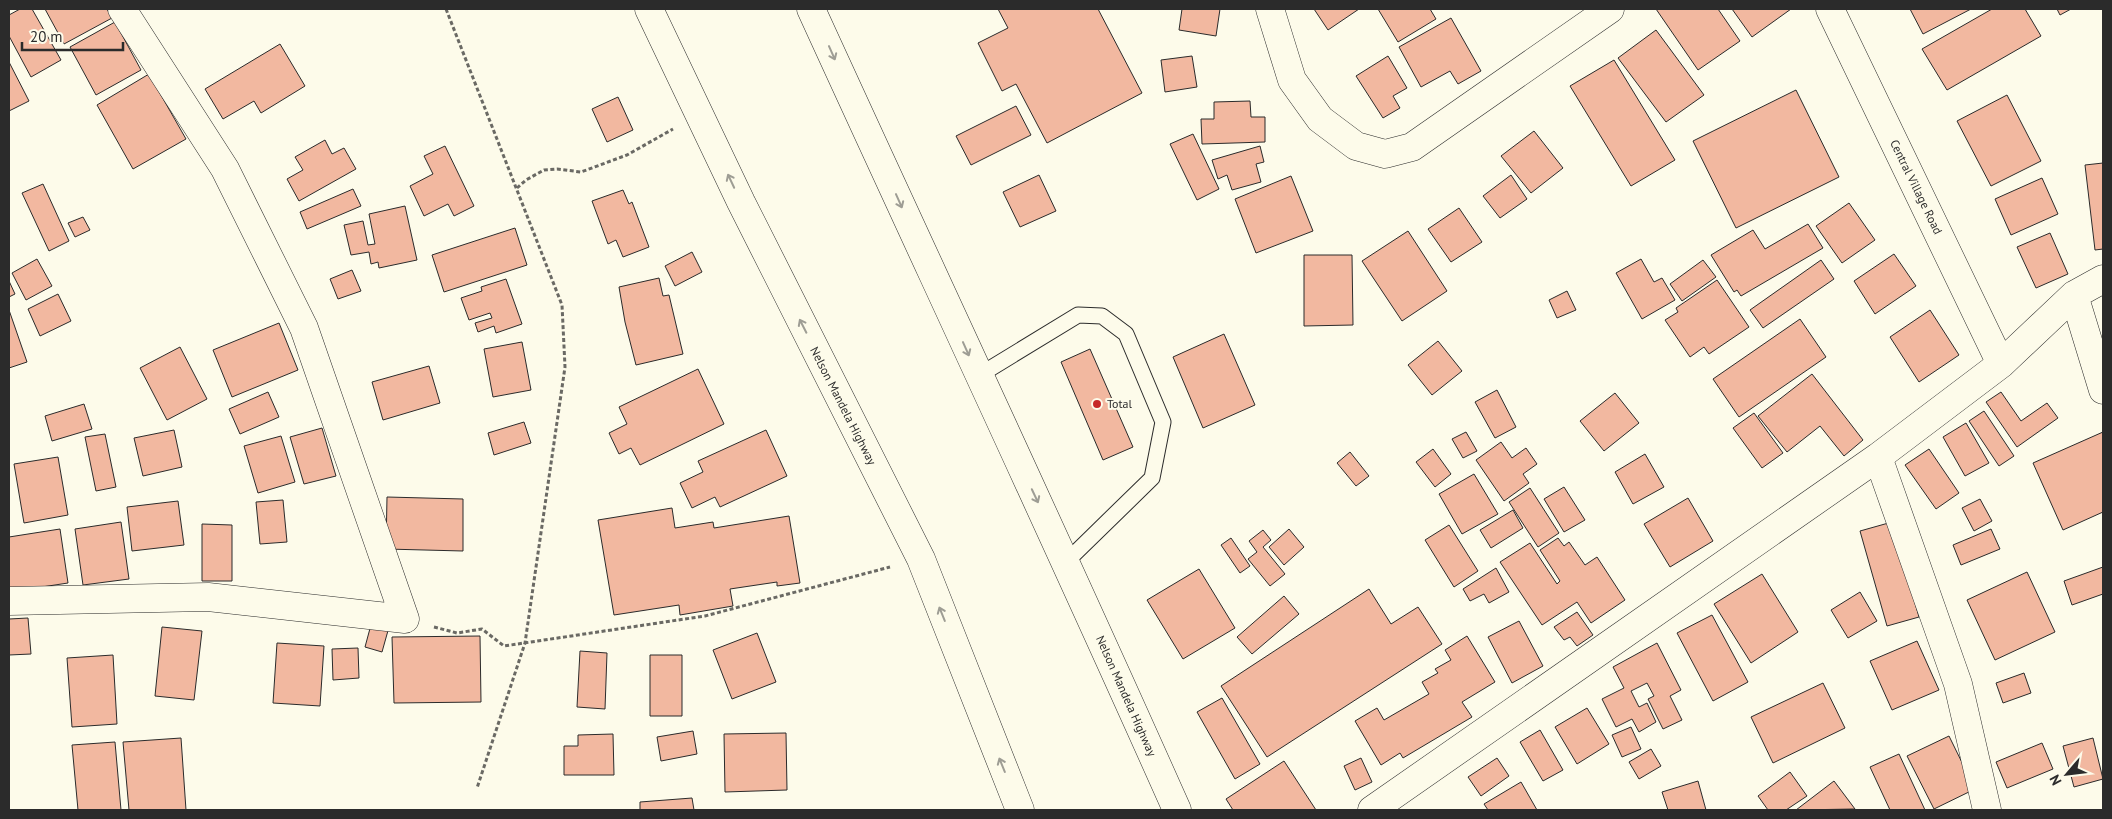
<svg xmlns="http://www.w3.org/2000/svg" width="2112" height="819" viewBox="0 0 2112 819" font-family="'PT Sans',sans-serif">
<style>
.building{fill:#f2b8a0;stroke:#2b2b2b}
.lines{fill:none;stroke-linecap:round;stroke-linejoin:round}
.lane-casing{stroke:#2b2b2b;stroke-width:17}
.street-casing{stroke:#2b2b2b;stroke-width:29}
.highway-casing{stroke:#2b2b2b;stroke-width:29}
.path{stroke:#6a6964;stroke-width:3;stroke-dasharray:4 2.5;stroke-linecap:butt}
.lane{stroke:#fdfbea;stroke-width:15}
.street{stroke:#fdfbea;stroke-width:28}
.highway{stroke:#fdfbea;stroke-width:28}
.oneway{stroke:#9e9d94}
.poi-dot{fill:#c62828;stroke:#fdfbea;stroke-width:2}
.labels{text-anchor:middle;stroke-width:4;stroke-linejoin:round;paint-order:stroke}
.street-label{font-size:12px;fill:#2b2b2b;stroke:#fdfbea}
.poi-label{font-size:12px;fill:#2b2b2b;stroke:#fdfbea;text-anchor:start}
</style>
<rect width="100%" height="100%" fill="#fdfbea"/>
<path class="building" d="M20,9H32L61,60L31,77L9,36V15Z
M45,9H107L112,18L64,44Z
M998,9H1098L1142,93L1047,143L1016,84L1002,91L978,43L1008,28Z
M1182,9H1220L1216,36L1179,30Z
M1314,9H1359L1328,30Z
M1378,9H1430L1436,19L1398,42Z
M1656,9H1718L1740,41L1698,70Z
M1732,9H1791L1752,37Z
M1910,9H1971L1923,34Z
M1992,9H2025L2041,36L1947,90L1922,49Z
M2057,9H2071L2060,15Z
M1451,18L1481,71L1458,84L1450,71L1421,87L1399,47Z
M115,22L141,70L96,95L70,47Z
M1656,30L1704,95L1666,122L1618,58Z
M280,44L305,86L261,113L254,101L223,119L205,89Z
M1192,56L1197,87L1165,92L1161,60Z
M1388,56L1407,88L1393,96L1400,108L1383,118L1356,76Z
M1614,60L1675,160L1631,186L1570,86Z
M9,62L29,101L9,111Z
M149,74L186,139L133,169L97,105Z
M1796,90L1839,177L1736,228L1693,141Z
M2007,95L2041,161L1991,186L1957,121Z
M618,97L633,130L607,142L592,109Z
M1250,101L1251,117H1265V142L1202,144L1201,119H1214V102Z
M1016,106L1031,135L971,165L956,136Z
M1534,131L1563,168L1531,193L1501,156Z
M1193,134L1219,189L1197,200L1170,144Z
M325,140L332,154L344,148L356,169L299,201L287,179L303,170L295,157Z
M445,146L474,206L454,216L448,204L424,216L410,186L433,174L424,156Z
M1260,146L1264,162L1256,164L1261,182L1232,190L1227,175L1218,179L1212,160Z
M2103,163V249L2095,250L2085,165Z
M1039,175L1056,211L1020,227L1003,192Z
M1511,175L1527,199L1500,218L1483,196Z
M1291,176L1313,231L1256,253L1235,199Z
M2042,178L2058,214L2011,235L1995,199Z
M43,184L69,241L49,251L22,193Z
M353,189L361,206L307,229L300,212Z
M623,190L629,204L632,202L649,247L623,257L616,240L608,244L592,201Z
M1849,203L1875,240L1842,263L1816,226Z
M405,206L417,260L379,268L378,262L371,264L369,252L351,255L344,225L363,221L368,245L375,244L369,214Z
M1459,208L1482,242L1451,262L1428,229Z
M83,217L90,230L75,237L68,223Z
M1808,224L1823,248L1741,296L1737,290L1734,292L1711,255L1753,230L1765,249Z
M515,228L527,265L444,292L432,255Z
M1408,231L1447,291L1402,321L1362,261Z
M2050,233L2068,274L2036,288L2017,247Z
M692,252L702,272L675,286L665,266Z
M1894,254L1916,286L1875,314L1854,281Z
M1304,255H1352L1353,325L1304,326Z
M37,259L52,286L26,300L12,273Z
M1641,259L1654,282L1662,278L1675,300L1642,319L1616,273Z
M1703,260L1716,277L1682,301L1670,284Z
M1821,260L1834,279L1763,328L1750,310Z
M352,270L361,291L338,299L330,279Z
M659,278L663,296L669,295L683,354L636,365L625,322L619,287Z
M506,279L522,324L496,333L494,326L478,332L475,323L492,318L490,313L469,320L461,298L482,291L481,287Z
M1717,280L1749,327L1709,354L1704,347L1690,357L1665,320L1678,312L1676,308Z
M9,281L15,294L9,297Z
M1567,291L1576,310L1557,318L1549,300Z
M58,294L71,321L40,336L28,309Z
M9,310L27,362L9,368Z
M1930,310L1959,355L1919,382L1890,337Z
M1800,319L1826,357L1739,417L1713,379Z
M279,323L298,370L232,397L213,350Z
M1224,334L1255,405L1203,428L1173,357Z
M1438,341L1462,371L1432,395L1408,365Z
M522,342L531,390L493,397L484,349Z
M180,347L207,399L167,420L140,368Z
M1090,349L1133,447L1103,460L1061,362Z
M429,366L440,403L383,420L372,382Z
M698,369L724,424L640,465L631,448L619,454L609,433L627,424L619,407Z
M1812,374L1863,440L1844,456L1820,426L1787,452L1758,416Z
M1497,390L1516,427L1495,438L1475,402Z
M268,392L279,417L240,434L229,409Z
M2001,392L2021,421L2047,403L2058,418L2017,447L1986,402Z
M1615,393L1639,423L1604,451L1580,421Z
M84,404L92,429L52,441L45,416Z
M1984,411L2014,456L1999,466L1969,421Z
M1754,413L1783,453L1762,468L1733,428Z
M524,422L531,443L494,455L488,433Z
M1966,423L1989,463L1965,476L1943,437Z
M322,428L336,476L304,484L290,437Z
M174,430L182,467L143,476L134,438Z
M766,430L787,476L720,507L715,497L692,508L680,483L703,472L698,461Z
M1466,432L1477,451L1463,458L1452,439Z
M2103,432V512L2063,530L2033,463Z
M105,434L116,487L96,491L85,437Z
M281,436L295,482L258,493L244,446Z
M1501,442L1512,458L1526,448L1537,464L1523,474L1529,483L1504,501L1476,460Z
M1433,449L1451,474L1435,487L1416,462Z
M1929,449L1959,493L1936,509L1905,465Z
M1350,452L1369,476L1356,486L1337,463Z
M1645,454L1664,487L1633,504L1615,472Z
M58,457L68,515L24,523L14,464Z
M1474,474L1498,514L1462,534L1439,494Z
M1564,487L1585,520L1564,532L1544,499Z
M1530,488L1559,533L1538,547L1509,502Z
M387,497L463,499V551L386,549Z
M1688,498L1713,541L1670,567L1644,524Z
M1980,499L1992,521L1974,531L1962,508Z
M283,500L287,542L260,544L256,502Z
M178,501L184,545L132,551L127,507Z
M672,508L675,528L713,522L714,528L789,516L800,583L777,586V582L730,589L733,606L680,615L679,605L614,615L598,520Z
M1513,510L1523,528L1491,548L1480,530Z
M121,522L129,579L83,585L75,529Z
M1892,522L1919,617L1887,626L1860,531Z
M202,524L232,525V581H202Z
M1449,525L1478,571L1454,587L1425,540Z
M60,529L68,583L9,592V537Z
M1289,529L1304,547L1284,565L1269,547Z
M1991,529L2000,549L1961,565L1953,545Z
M1263,530L1271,540L1263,547L1285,574L1270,586L1248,559L1257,552L1249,541Z
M1231,538L1250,566L1240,573L1221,545Z
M1558,538L1564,546L1569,542L1585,565L1597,557L1625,600L1591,623L1577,602L1542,625L1500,562L1530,543L1557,584L1560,581L1540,550Z
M2103,567V594L2072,605L2064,581Z
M1496,568L1509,592L1489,603L1484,594L1470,601L1463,589Z
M1199,569L1235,628L1183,659L1147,600Z
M2027,572L2055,632L1995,660L1967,600Z
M1762,574L1798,632L1751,663L1714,604Z
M1369,589L1391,624L1418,607L1442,644L1267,757L1221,686Z
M1860,592L1877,621L1848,638L1831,610Z
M1284,596L1299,614L1252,654L1237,637Z
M1577,612L1593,635L1577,646L1570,637L1564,640L1554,627Z
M1712,615L1748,682L1713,701L1677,633Z
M28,618L31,654L9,655V619Z
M372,621L389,627L382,652L365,647Z
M1519,621L1543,666L1512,683L1488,637Z
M162,627L202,631L194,700L155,696Z
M757,633L776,682L732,699L713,650Z
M480,636L481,702L394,703L392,637Z
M1467,636L1495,682L1462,702L1472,717L1403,758L1400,753L1381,765L1355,721L1377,708L1384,720L1429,694L1422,682L1438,673L1435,669L1451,660L1445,650Z
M1917,641L1939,690L1892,710L1870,661Z
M277,643L324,646L320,706L273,703Z
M1657,643L1681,690L1670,696L1682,720L1663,729L1648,699L1654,696L1647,683L1631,691L1639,707L1647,703L1656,722L1639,732L1632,719L1616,727L1602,699L1624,688L1613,667Z
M358,648L359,678L333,680L332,649Z
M580,651L607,653L605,709L577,707Z
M113,655L117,724L72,727L67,658Z
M650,655H682V716H650Z
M2024,673L2031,693L2003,703L1996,683Z
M1823,683L1845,728L1773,763L1751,717Z
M1222,698L1260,764L1235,779L1197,712Z
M1587,708L1609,744L1577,764L1555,727Z
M1631,727L1641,749L1622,757L1612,735Z
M1540,730L1563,770L1543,781L1520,742Z
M693,731L697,754L661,761L657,737Z
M786,733L787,790L725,792L724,734Z
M613,734L614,775H564V746H578V735Z
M1949,736L1975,789L1934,809L1907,756Z
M181,738L186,810H129L123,742Z
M2093,738L2103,779L2074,787L2063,746Z
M115,742L121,810H78L72,745Z
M2042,743L2053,769L2007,788L1996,762Z
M1651,749L1661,766L1639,779L1629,762Z
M1899,754L1925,810H1890L1870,767Z
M1361,758L1372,782L1355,790L1344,766Z
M1497,758L1509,776L1481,796L1468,777Z
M1284,761L1316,810H1233L1226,799Z
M1790,772L1807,796L1786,810H1768L1758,796Z
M1698,781L1706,810H1668L1662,792Z
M1834,781L1855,809L1796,810Z
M1521,782L1537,810H1488L1484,804Z
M692,798L694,810H640V802Z"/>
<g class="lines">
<g class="lane-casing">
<path id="lane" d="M978,376L1078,315L1102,316L1126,334L1163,422L1152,478L1066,562"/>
</g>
<g class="street-casing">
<path id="street" d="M1270,9L1292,80L1320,119L1356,146L1385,154L1412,147L1610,9
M1830,9L2001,364
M2074,295L2103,390
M1878,457L1958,684L1987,810
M9,601L208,597L405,619L304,328L225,169L122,9
M1372,810L1878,457L2001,364L2074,295L2103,279"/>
</g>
<g class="highway-casing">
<path id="highway" d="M649,9L741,202L921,559L1020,810
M811,9C933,276 1058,542 1177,810"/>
</g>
<path class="path" d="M446,9L562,305L565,367L525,643L477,788
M517,188L526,180L544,170L557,169L581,172L627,155L673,129
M434,627L457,633L482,629L504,646L705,616L890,567"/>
<use href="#lane" class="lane"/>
<use href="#street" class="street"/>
<use href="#highway" class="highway"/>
</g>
<defs><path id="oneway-shaft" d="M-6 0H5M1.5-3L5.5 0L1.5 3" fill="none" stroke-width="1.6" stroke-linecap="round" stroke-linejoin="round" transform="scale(1.25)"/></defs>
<g class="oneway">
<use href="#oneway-shaft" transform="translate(832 53) rotate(66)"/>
<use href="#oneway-shaft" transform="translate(731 181) rotate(-115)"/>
<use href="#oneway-shaft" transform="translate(899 201) rotate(66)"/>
<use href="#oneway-shaft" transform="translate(803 326) rotate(-117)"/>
<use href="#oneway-shaft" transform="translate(966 349) rotate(66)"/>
<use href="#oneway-shaft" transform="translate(1035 496) rotate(65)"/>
<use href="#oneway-shaft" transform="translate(942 614) rotate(-112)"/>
<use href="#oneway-shaft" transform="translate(1002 765) rotate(-112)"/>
</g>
<circle class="poi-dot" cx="1097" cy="404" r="5"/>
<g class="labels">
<g class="street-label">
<text transform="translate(1916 187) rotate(64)" y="4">Central Village Road</text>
<text transform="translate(843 406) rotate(63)" y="4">Nelson Mandela Highway</text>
<text transform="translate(1126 696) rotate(66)" y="4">Nelson Mandela Highway</text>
</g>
<g class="poi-label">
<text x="1107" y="408">Total</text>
</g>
</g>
<rect width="2112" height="819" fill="none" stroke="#2b2b2b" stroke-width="20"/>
<g transform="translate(2067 774) rotate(242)" stroke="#fdfbea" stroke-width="4" paint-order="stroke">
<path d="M0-4L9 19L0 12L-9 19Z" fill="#2b2b2b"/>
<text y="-8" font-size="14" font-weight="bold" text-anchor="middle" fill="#2b2b2b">N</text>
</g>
<path d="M22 42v8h101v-8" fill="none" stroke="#2b2b2b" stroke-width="2.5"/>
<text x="30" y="42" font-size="15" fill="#2b2b2b" stroke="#fdfbea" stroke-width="4" paint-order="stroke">20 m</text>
</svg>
